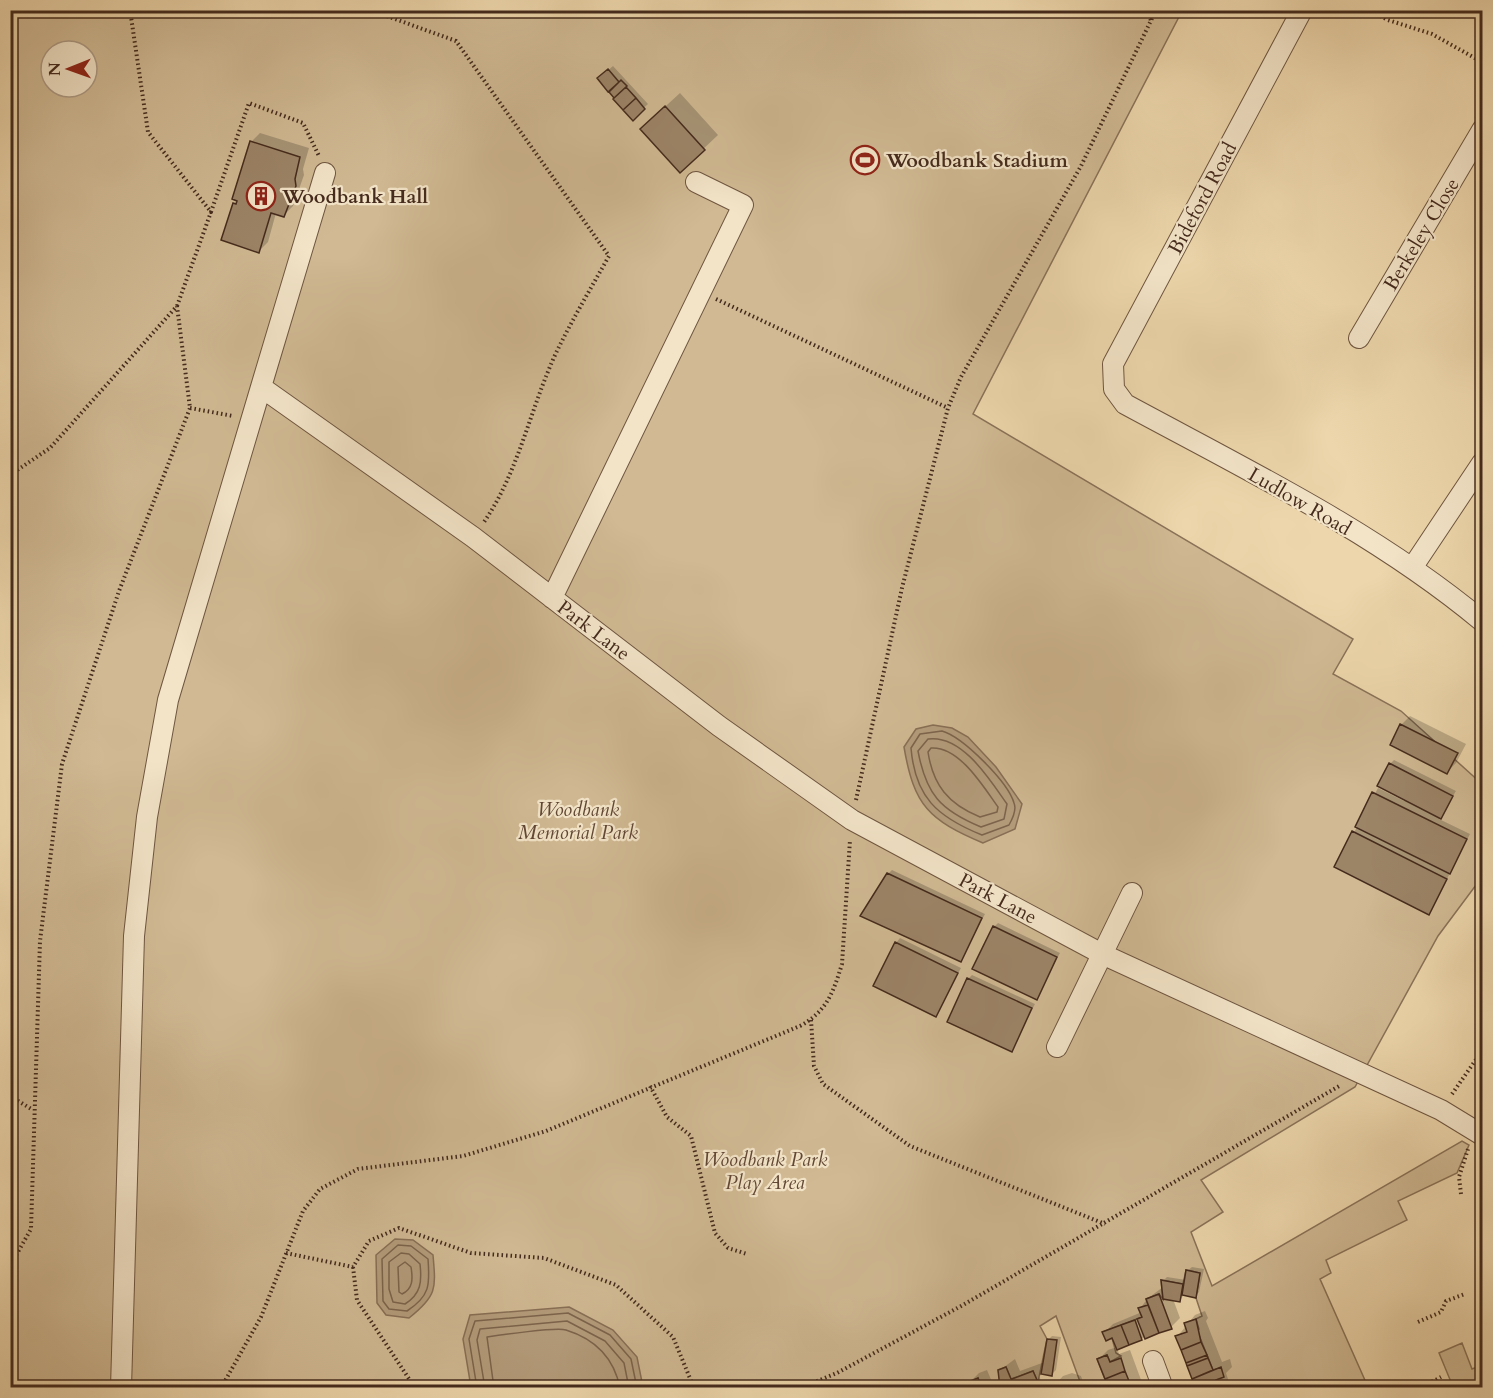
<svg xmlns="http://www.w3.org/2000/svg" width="1493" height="1398" viewBox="0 0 1493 1398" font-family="Cardo,serif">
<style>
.green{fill:#d0b993;stroke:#8a7258;stroke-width:1.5;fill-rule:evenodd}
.water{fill:#b49c7b;stroke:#886f55;stroke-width:1.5}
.shadow{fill:#0003}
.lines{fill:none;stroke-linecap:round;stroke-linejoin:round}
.shore{stroke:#7c644c;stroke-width:1.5}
.building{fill:#9c8467;stroke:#452b1d;stroke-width:1.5}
.minor-casing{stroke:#6f5640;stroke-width:22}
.path{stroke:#452b1d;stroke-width:4;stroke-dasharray:1.5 3;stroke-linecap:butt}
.minor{stroke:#f3e4c8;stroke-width:20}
.labels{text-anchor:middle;stroke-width:4.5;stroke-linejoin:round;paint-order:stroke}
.poi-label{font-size:20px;font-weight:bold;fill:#452b1d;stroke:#f3e4c8;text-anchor:start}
.street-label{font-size:20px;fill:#452b1d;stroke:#f3e4c8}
.park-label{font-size:20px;font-style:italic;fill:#614735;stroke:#f3e4c8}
</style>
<rect width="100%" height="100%" fill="#edd6ab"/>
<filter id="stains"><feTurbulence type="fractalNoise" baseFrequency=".00333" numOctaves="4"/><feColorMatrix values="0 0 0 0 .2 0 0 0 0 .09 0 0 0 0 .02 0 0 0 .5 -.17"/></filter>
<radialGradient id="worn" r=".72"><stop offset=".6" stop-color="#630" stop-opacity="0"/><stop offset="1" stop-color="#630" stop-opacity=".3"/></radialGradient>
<path class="green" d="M10,11H1182L973,414L1353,639L1333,674L1401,711L1482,784V877L1438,936L1355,1087L1201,1180L1223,1212L1191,1232L1212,1286L1462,1141L1469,1145L1457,1173L1398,1201L1407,1220L1326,1260L1331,1273L1320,1279L1368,1387H1219L1216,1380L1220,1368L1213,1370L1197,1330L1199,1329L1196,1319L1202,1316L1196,1298L1200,1273L1186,1270L1183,1284L1161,1280L1163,1299L1159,1294L1146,1299L1148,1305L1139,1309L1142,1317L1103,1332L1106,1340L1112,1338L1116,1353L1121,1356L1110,1362L1107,1355L1097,1359L1108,1387H1082L1056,1316L1040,1326L1047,1339L1037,1387H1031L1030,1383L1037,1380L1033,1371L1011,1379L1006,1367L998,1370L1001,1383L982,1387L978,1378L970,1388L11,1387ZM51,51H87V87H51Z
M1462,1343L1472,1369L1482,1365V1387H1439L1451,1382L1439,1353Z"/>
<path class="water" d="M933,725L952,728L968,737L996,767L1022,804L1015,829L983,843C929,820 914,806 904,747L916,729Z
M395,1239L413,1240L433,1255C436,1289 437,1296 409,1318L386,1315L377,1303L376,1255Z
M569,1307L613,1330L637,1357L643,1387H471L463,1339L470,1315Z"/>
<path class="shadow" d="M613,66L648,104L633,118L599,78Z
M680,93L718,135L680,171L656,115Z
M260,133L309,148L303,169L304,175L293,206L284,215L276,213L268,242L259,251L234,204L239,200L251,142Z
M1410,716L1466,744L1456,763L1447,772L1401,725Z
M1394,760L1456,791L1439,819L1470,834L1429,914L1336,866L1378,788L1404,801L1405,799L1390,764Z
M892,870L985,914L961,960L888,874Z
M998,923L1060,953L1036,998L994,927Z
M900,938L961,968L935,1015L896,943Z
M972,975L1035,1004L1011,1051L968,979Z
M1192,1267L1204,1269L1199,1292L1195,1296L1184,1294L1180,1301L1173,1299L1180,1318L1171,1327L1117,1348L1119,1354L1130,1350L1144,1388H1110L1099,1359L1108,1350L1117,1347L1113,1336L1104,1333L1113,1324L1142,1312L1140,1309L1147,1299L1163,1287V1281L1167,1277L1186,1280L1187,1271Z
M1205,1311L1208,1318L1206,1321L1222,1362L1230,1359L1232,1367L1226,1373L1231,1388H1197L1177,1337L1195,1315Z
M1052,1336L1061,1337L1056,1370L1052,1374L1043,1373L1039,1376L1042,1383L1038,1388H972L970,1382L979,1373L987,1370L992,1382L1001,1378L1000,1370L1015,1359L1020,1371L1042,1363L1044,1367L1048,1340Z
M1072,1373L1081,1376L1085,1388H1052L1063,1376Z"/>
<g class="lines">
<path class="shore" d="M942,731C963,737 1008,782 1014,803C1017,810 1013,818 1009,825L982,835C937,817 915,797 911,748L920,734Z
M928,739C962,734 990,780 1007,804L1004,819L981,827C940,810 926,794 918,751Z
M931,748C959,746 983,786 998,807L997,812L980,817C948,804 933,785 928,752Z
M398,1245L411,1246L428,1259C430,1285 430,1296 407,1311L389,1309L383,1301L382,1259Z
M401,1253L409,1254L420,1264C422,1282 421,1294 405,1304L393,1302L389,1289V1262Z
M405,1262L411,1267C413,1279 413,1289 402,1294L399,1292L398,1267Z
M477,1388L469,1339L475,1321L568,1313L610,1335L631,1359L637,1388
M485,1388L477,1340L480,1329L567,1321L605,1341L624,1363L629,1388
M494,1388L487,1337C500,1335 556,1327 566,1330C595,1339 614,1358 620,1388"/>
</g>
<path class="building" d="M608,69L619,82L608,92L597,78Z
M621,80L627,86L614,98L609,92Z
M626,87L636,98L623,110L613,99Z
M636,98L645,109L633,121L623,110Z
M665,106L705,150L680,173L640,129Z
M250,141L300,157L295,179L296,186L284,217L271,213L259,253L221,240L233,203L236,204L237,201L232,199Z
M1400,724L1458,753L1447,774L1390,745Z
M1389,763L1453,796L1441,819L1377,786Z
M1372,792L1467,839L1450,874L1355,827Z
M1352,831L1447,879L1429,915L1334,867Z
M887,873L982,918L961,962L860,916Z
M993,926L1057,957L1037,1000L972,969Z
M895,942L958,973L936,1017L873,986Z
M967,978L1032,1008L1012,1052L947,1022Z
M1186,1270L1200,1273L1196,1298L1182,1295Z
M1161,1280L1183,1284L1180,1302L1163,1299Z
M1159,1294L1172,1329L1159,1333L1146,1299Z
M1148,1305L1159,1333L1145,1339L1137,1319L1142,1317L1138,1308Z
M1196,1319L1201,1342L1181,1350L1175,1336L1187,1332L1184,1323Z
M1135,1320L1142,1340L1129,1345L1121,1325Z
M1121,1325L1129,1345L1117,1350L1112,1338L1106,1341L1102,1332Z
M1047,1339L1057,1340L1052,1376L1041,1374Z
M1201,1342L1207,1355L1186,1363L1181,1350Z
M1107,1355L1110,1362L1121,1358L1125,1371L1105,1379L1097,1359Z
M1207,1355L1208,1358L1187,1366L1186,1363Z
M1208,1358L1213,1370L1192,1379L1187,1366Z
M1006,1367L1011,1379L1016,1388H1000L998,1370Z
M1221,1367L1224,1377L1216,1380L1218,1385L1196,1388L1192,1379Z
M1033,1371L1037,1380L1030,1383L1031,1388H1016L1012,1379Z
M1125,1371L1131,1386L1108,1388L1105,1379Z
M978,1378L982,1388H970L968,1382Z
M1062,1381L1073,1388H1050L1052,1385Z"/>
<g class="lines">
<g class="minor-casing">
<path id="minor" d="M1302,10L1113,364L1114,389L1125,404C1247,470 1375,532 1482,621
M1359,338L1482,130
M261,387L325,173
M1412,568L1482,463
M552,598L743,205L696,182
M1057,1047L1132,893
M1153,1361L1163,1388
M121,1388L134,936L147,817L168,700L261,387L473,537L719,726L852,820L1102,954L1441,1110L1482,1135"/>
</g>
<path class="path" d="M130,10L148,132L211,212L249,103L303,123L319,156
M370,10L456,41L609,256C591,288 572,320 556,353C530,409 519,471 484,522
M1148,10L1151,21
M1368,10L1388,20L1432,34L1482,62
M716,299L948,408
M177,306L211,212
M190,408L233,416
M10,475L50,448L177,306L190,408L119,591L62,764L40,941L31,1229L10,1266
M856,800L902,588L948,408L961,377L1081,166L1156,10
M811,1020L814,1066L823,1084L910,1146L1105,1224
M650,1086L667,1117L691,1136L715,1233L728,1248L747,1254
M1452,1094L1482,1051
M10,1096L33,1110
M1461,1194L1459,1177L1468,1149
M286,1253L353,1267L369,1241L399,1228L471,1253L544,1258L616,1285L673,1337L694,1388
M353,1267L357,1300L415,1388
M1418,1322L1441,1312L1446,1301L1465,1294
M221,1388L261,1317L303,1211L320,1189L358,1169L463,1156L546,1131L800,1026C827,1011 833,993 842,964L850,840
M800,1388L837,1373L963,1305L1341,1085
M1420,1388L1441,1377"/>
<use href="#minor" class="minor"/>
</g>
<defs>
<g id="stadium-ring" transform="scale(1.5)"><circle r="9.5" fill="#f3e4c8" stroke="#8f2418" stroke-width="1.5"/><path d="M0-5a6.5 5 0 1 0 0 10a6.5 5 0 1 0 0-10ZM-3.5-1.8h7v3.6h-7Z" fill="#8f2418"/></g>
<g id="building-ring" transform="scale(1.5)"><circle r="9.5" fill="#f3e4c8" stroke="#8f2418" stroke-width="1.5"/><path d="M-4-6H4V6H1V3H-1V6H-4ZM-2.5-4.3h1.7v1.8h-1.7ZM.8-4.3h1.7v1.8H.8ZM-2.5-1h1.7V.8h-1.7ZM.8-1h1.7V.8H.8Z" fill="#8f2418"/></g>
</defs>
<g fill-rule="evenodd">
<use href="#stadium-ring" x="865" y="160"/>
<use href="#building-ring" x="261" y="196"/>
</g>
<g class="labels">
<g class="poi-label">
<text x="886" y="167">Woodbank Stadium</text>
<text x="282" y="203">Woodbank Hall</text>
</g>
<g class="street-label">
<text transform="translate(1202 198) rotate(-62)" y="7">Bideford Road</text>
<text transform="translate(1421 234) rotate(-59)" y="7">Berkeley Close</text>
<text transform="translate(1300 501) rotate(30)" y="7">Ludlow Road</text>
<text transform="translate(594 630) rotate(37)" y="7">Park Lane</text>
<text transform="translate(998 898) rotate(28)" y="7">Park Lane</text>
</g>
<g class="park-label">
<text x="578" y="816">Woodbank<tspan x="578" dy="23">Memorial Park</tspan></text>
<text x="765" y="1166">Woodbank Park<tspan x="765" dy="23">Play Area</tspan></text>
</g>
</g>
<rect width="1493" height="1398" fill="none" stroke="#edd6ab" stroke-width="36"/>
<rect x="12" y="12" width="1469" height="1374" fill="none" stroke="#452b1d" stroke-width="3"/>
<rect x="18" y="18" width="1457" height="1362" fill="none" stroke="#452b1d" stroke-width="1.5"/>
<g transform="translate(69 69) rotate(269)"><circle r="28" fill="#f3e4c8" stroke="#ad9a84" stroke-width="1.5"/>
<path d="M0-4.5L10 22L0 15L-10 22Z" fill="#8f2418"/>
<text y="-9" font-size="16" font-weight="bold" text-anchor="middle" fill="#452b1d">N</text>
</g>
<rect width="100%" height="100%" filter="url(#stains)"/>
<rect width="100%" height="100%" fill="url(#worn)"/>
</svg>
